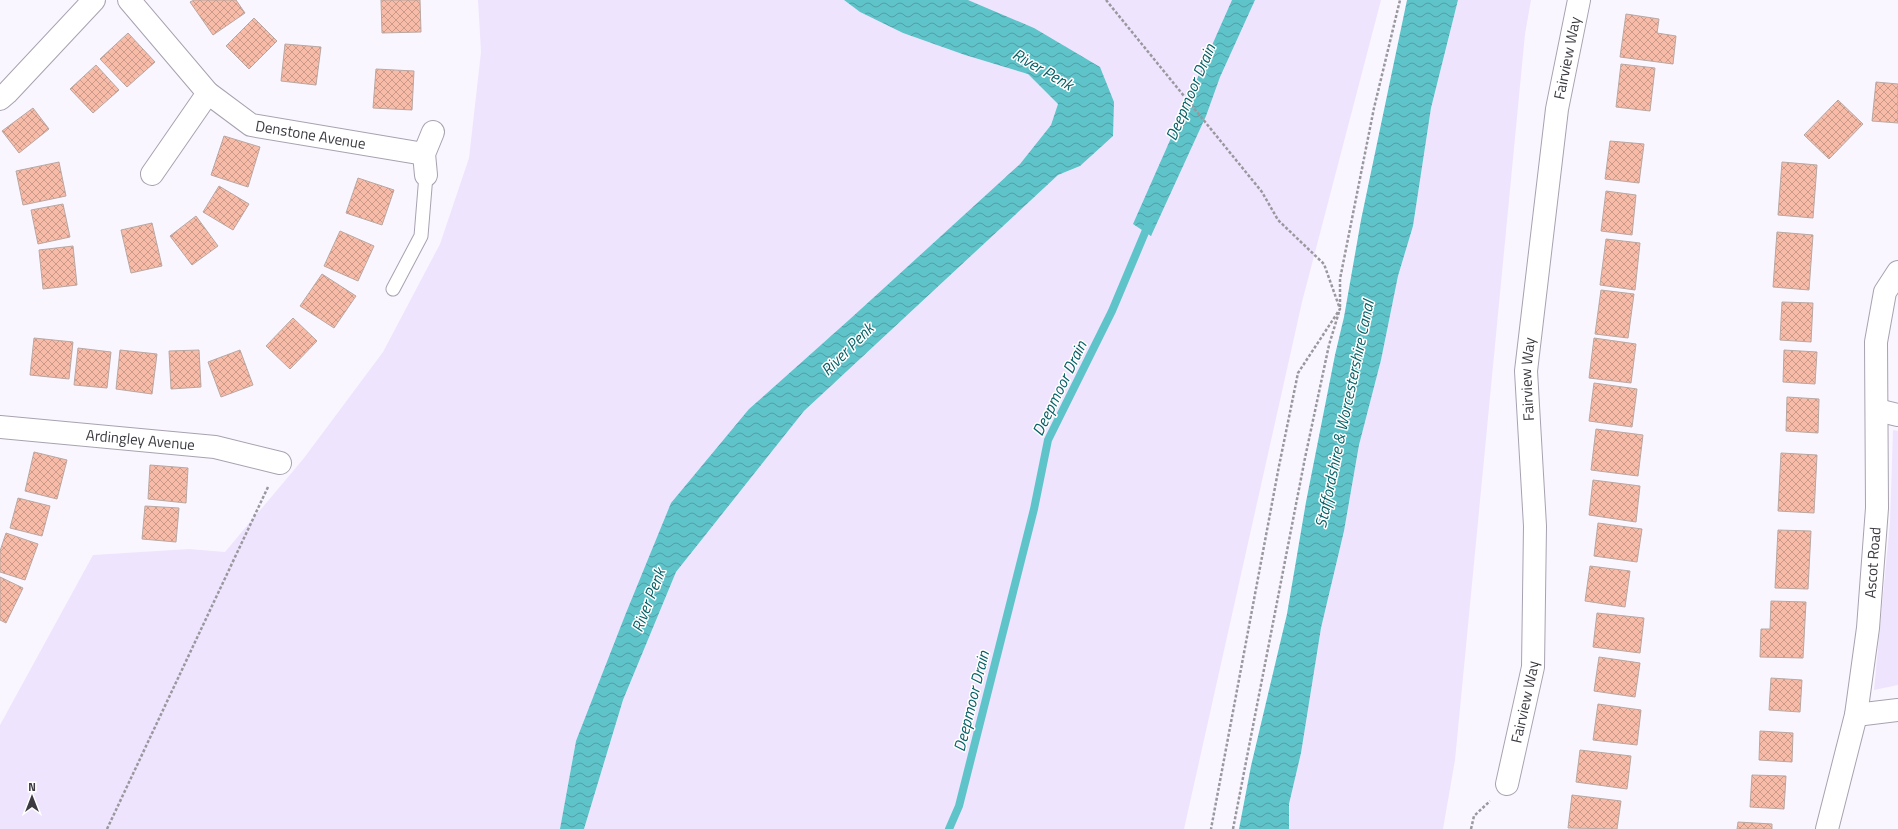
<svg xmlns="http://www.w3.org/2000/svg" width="1898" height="829" viewBox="0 0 1898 829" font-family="'Titillium Web',sans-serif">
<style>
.green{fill:#eee4fd}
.water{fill:url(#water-waves)}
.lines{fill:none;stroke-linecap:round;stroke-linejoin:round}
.stream{stroke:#5fc3ca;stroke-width:8}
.building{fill:url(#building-cross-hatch);stroke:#b9a8a2}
.lane-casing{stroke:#a8a2b0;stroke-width:15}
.street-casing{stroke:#a8a2b0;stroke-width:24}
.path{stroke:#9a989f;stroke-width:2.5;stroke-dasharray:3 2;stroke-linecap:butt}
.lane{stroke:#fff;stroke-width:13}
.street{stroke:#fff;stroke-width:22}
.labels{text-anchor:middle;stroke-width:3;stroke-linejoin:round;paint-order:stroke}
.street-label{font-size:15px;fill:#3c3a40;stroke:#fff}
.water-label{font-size:16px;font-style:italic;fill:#066066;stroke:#fff}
</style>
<defs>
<pattern id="water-waves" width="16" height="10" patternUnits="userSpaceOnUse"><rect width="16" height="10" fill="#5fc3ca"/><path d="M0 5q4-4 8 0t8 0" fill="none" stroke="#509fa5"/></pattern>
<pattern id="building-cross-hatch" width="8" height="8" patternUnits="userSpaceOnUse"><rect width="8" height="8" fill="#f7bba8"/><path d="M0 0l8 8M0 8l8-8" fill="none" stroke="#c9998a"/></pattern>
</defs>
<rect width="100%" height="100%" fill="#f9f6ff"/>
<path class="green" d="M478,0H844L860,12L903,33L965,55L1028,74L1058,104L1051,125L1020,164L850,319L749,409L576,741L560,829H0V725L93,555L189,549L225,552L304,458L383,352L440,244L469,158L481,52Z
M968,0H1381L1302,302L1184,829H584L623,700L676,572L804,411L1058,175L1080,166L1034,28Z
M1458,0H1531L1525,34L1455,760L1443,829H1289V804L1301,753L1321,628L1344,531L1359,445L1381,360L1398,276L1413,226L1431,108Z
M1893,430L1898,431V685L1874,690L1890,522Z"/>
<path class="water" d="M844,0H968L1034,28L1100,67L1114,102L1113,136L1080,166L1058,175L804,411L676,572L623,700L584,829H560L576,741L626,613L671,503L749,409L850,319L1020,164L1051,125L1058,104L1028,74L965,55L903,33L860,12Z
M1232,0H1255L1220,77L1206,116L1151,236L1133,224Z
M1407,0H1458L1431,108L1413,226L1398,276L1381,360L1359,445L1344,531L1321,628L1301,753L1289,804V829H1239L1251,766L1287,614L1306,502L1335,355L1344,317L1361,220Z"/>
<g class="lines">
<path class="stream" d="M949,829L959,806L1034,509L1048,440L1112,311L1149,223"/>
</g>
<path class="building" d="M194,0H236L245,13L213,35L190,2Z
M381,0H420L421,32L382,33Z
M1626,14L1659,19L1657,33L1676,36L1673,64L1620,57Z
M254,18L277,41L249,69L226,46Z
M128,33L155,62L127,87L100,59Z
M285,44L321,47L316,85L281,81Z
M1621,64L1655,68L1650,111L1616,107Z
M96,65L119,90L93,113L70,89Z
M376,69L414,71L412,110L373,108Z
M1876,82L1898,84V123L1872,121Z
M1838,100L1863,124L1829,159L1804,135Z
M33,108L49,129L19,153L2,131Z
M224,136L260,147L248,187L211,175Z
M1610,141L1644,144L1639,183L1605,179Z
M59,162L66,196L23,205L16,171Z
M1782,162L1817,165L1813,218L1778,215Z
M358,178L394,190L382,225L346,213Z
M219,186L249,204L233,230L203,212Z
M1606,191L1636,195L1632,235L1601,231Z
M63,204L70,237L38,244L31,210Z
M196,216L218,246L192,265L170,236Z
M152,223L162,266L131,273L121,230Z
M340,231L374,246L358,281L324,266Z
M1777,232L1813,235L1809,290L1773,287Z
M1606,239L1640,243L1635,290L1600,285Z
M73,246L77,285L43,289L39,250Z
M322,274L356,296L334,328L300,306Z
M1601,290L1634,294L1628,338L1595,334Z
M1782,302L1813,303L1811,342L1780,340Z
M293,318L317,341L290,369L266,346Z
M34,338L73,342L69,379L30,375Z
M1594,338L1636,344L1631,383L1589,378Z
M78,348L111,352L107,388L74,385Z
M120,350L157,354L152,394L116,389Z
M199,350L201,387L171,389L169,351Z
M240,350L253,385L221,397L208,362Z
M1784,350L1817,352L1815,384L1783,382Z
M1594,383L1637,389L1632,427L1589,421Z
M1787,397L1819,399L1818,433L1786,431Z
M1596,429L1643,435L1638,476L1591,470Z
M34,452L67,460L57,499L25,491Z
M1781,453L1817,455L1814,513L1778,511Z
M150,465L188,468L186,503L148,499Z
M1593,480L1640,486L1636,522L1589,515Z
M18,498L50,506L42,536L10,528Z
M145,506L179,508L176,542L142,539Z
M1598,523L1642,529L1637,562L1594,556Z
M1778,530L1811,531L1808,589L1775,588Z
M6,533L38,544L25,580L0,572V551Z
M1590,566L1630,571L1625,607L1585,601Z
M0,577L23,588L6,623L0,620Z
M1771,601L1806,602L1803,658L1760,657L1761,629H1770Z
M1597,613L1644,618L1640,653L1593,647Z
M1599,657L1640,663L1635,697L1594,691Z
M1771,678L1802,680L1800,712L1769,710Z
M1598,704L1641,710L1637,745L1593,740Z
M1760,731L1793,733L1792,762L1759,760Z
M1580,750L1631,756L1627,789L1576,782Z
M1752,775L1786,776L1784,809L1750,807Z
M1572,795L1621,801L1617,829L1568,828Z
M1738,822L1772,824V829H1737Z"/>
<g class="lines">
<g class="lane-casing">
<path id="lane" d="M393,289L421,236L426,175"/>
</g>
<g class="street-casing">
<g id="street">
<path id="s1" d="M129,0L208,93L251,125L424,154"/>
<path d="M0,99L7,93L94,0"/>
<path d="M152,174L208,93"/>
<path d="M426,175L424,154L433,132"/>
<path d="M1877,410L1898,415"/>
<path id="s2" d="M0,427L215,447L280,463"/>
<path d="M1856,715L1898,710"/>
<path id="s3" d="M1507,784L1533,667L1535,526L1526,371L1557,109L1579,0"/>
<path id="s4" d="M1827,829L1856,715L1868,628L1877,508L1876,342L1885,292L1898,272"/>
</g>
</g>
<path class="path" d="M1106,0L1262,192L1278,220L1324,264L1340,309L1298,373L1279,466L1211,829
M1340,307V279L1374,108L1400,0
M107,829L268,487
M1233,829L1305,458L1329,345L1339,312
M1471,829L1474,816L1490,801"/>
<use href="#lane" class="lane"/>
<use href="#street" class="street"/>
</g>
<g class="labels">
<g class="street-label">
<text dy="5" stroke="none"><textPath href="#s3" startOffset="732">Fairview Way</textPath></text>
<text dy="5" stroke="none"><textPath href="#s1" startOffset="236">Denstone Avenue</textPath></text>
<text dy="5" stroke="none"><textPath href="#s3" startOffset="408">Fairview Way</textPath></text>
<text dy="5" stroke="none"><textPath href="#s2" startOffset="141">Ardingley Avenue</textPath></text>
<text dy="5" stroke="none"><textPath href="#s4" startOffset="271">Ascot Road</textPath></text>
<text dy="5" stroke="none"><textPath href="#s3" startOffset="84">Fairview Way</textPath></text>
</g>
<g class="water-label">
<text transform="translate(1043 69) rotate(30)" y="6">River Penk</text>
<text transform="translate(1190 92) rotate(-67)" y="6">Deepmoor Drain</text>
<text transform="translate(847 349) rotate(-45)" y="6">River Penk</text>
<text transform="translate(1059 388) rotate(-64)" y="6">Deepmoor Drain</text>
<text transform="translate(1344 414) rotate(-78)" y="6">Staffordshire &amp; Worcestershire Canal</text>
<text transform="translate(648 600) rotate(-69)" y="6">River Penk</text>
<text transform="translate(971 701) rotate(-76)" y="6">Deepmoor Drain</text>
</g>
</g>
<g transform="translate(32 797)" stroke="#ffffff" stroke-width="3" paint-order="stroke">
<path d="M0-3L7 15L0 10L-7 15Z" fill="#3c3a40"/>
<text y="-6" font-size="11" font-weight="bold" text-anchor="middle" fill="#3c3a40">N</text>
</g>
</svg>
